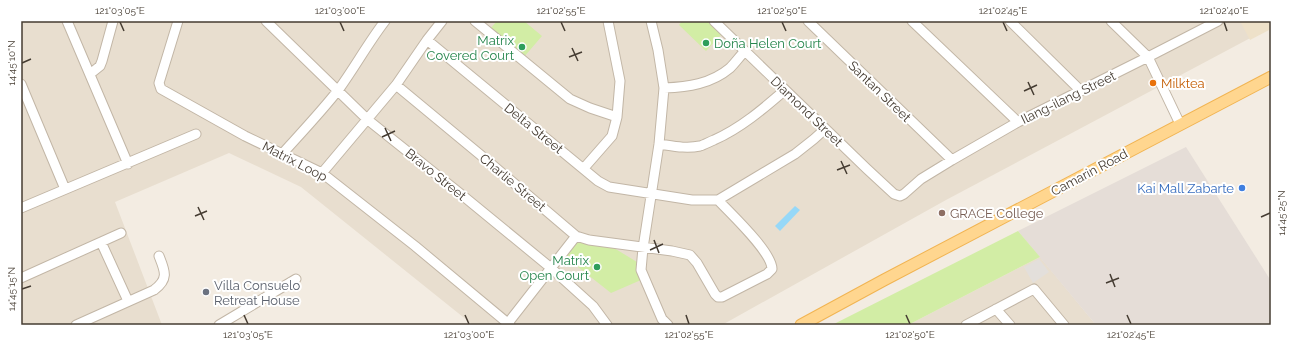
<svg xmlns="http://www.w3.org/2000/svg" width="1292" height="346" viewBox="0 0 1292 346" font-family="Raleway,sans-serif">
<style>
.residential{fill:#e8decf}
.industrial{fill:#e5ddd7}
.education{fill:#eee1c9}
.green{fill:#d2eda5}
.parking{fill:#e3dfdb}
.water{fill:#96d8f8}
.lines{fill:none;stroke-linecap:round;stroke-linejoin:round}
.minor-casing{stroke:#c2b6a6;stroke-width:11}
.major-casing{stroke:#f1b452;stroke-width:13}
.minor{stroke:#fff;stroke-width:9}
.major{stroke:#ffd68f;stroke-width:11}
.ticks{fill:none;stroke:#453c32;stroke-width:1.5}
.leisure-dot{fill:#2e9e5b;stroke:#fff;stroke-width:1.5}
.food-dot{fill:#e8710a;stroke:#fff;stroke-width:1.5}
.shop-dot{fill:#3f7fe0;stroke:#fff;stroke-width:1.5}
.education-dot{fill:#8d6e63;stroke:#fff;stroke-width:1.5}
.worship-dot{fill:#6b7280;stroke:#fff;stroke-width:1.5}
.labels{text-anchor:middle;stroke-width:4;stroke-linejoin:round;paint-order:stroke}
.leisure-label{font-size:13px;fill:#27864d;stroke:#fff;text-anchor:end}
.food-label{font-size:13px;fill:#c56008;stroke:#fff;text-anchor:start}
.street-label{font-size:13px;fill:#453c32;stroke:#fff}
.shop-label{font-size:13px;fill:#366cbe;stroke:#fff;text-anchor:end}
.education-label{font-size:13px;fill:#785e54;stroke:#fff;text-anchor:start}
.worship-label{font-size:13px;fill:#5b616d;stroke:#fff;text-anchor:start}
.neatline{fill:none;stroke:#453c32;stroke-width:1.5}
.ticks-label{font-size:10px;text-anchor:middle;fill:#453c32}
</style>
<rect width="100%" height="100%" fill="#f3ece2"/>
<path class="residential" d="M21,21H1271V27L946,200L722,325H473L301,187L229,153L115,202L162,325H21Z
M1040,257L1096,325H908Z"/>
<path class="industrial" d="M1186,147L1271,281V325H1096L1018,231Z"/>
<path class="education" d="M1240,21H1271V29L1250,40Z"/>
<path class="green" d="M497,21H524L542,36L524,57L490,29Z
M682,21H707L721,35L706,51L679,25Z
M1018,231L1040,257L908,325H832Z
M576,240L614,248L637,262L641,280L611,293L564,256Z"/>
<path class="parking" d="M1039,259L1049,272L1033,283L1024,267Z"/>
<path class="water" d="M795,206L800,210L780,231L775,226Z"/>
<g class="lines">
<g class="minor-casing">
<path id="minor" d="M67,21L128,164
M178,21L159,83L161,89L245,136L322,173L415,246L510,325
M266,21L368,120L462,195L551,268L593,306L607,325
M475,21L570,99L590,108L617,117
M651,21L658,50L664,88L659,144L643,248L641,270L662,319L668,325
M714,21L867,169L894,194L900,196L904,194L921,179L952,160L1018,122L1148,57L1218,21
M808,21L952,160
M912,21L1018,122
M1010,21L1081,91
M1111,21L1148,57L1180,124
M427,40L598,181L609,187L692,200H718L795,154L814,139L825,129
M90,74L100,66L102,61L113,21
M21,84L65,189
M396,85L489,162L576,236L589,240L672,251L690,255L697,263L715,294L718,297H722L767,274L772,269C772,252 730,213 718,200
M664,88C688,87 711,84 730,68C735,63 740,56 745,51
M659,144C673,146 686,149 700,146C704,145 709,142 714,140C741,128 763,109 785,90
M282,154C301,133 321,112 339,89C355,67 368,43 385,21
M584,168L612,136L617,117L620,81L608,21
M322,173L396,85L427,40L442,21
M21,208L196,134
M101,242L128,301
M21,278L121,233
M996,309L1010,325
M508,323L576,236
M76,325L154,290C169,279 165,271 159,256
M219,325L296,279
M966,325L1034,289L1064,325"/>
</g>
<g class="major-casing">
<path id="major" d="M801,325L884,280L1271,77"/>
</g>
<use href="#minor" class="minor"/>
<use href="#major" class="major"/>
</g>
<path class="ticks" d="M120,22L124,31M340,22L344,31M561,22L565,31M782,22L786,31M1003,22L1007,31M1224,22L1227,31M572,48L578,61M569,57L582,52M22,63L31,59M1028,82L1034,95M1024,91L1037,85M385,128L391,141M382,137L395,131M841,161L847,174M837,170L850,165M198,207L204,220M195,216L207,211M1261,217L1270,213M654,240L659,253M650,250L663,244M1110,274L1115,287M1106,283L1119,278M22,289L31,286M244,315L248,324M465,315L469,324M686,315L689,324M906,315L910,324M1127,315L1131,324"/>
<g class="leisure-dot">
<circle cx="706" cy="43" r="4"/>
<circle cx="522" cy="47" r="4"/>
<circle cx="597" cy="267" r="4"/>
</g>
<circle class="food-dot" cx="1153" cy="83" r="4"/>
<circle class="shop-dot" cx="1242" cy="188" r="4"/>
<circle class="education-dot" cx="942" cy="213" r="4"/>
<circle class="worship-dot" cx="206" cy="292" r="4"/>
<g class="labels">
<g class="leisure-label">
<text x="514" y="45">Matrix<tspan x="514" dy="15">Covered Court</tspan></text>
<text x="714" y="48" text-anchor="start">Doña Helen Court</text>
<text x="589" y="265">Matrix<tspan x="589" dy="15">Open Court</tspan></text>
</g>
<g class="food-label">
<text x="1161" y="88">Milktea</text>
</g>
<g class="street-label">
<text transform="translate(880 91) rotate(44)" y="5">Santan Street</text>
<text transform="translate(1068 97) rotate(-26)" y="5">Ilang-ilang Street</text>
<text transform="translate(807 111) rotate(44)" y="5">Diamond Street</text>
<text transform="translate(534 128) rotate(39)" y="5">Delta Street</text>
<text transform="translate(295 161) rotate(27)" y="5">Matrix Loop</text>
<text transform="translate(1089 172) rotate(-28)" y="5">Camarin Road</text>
<text transform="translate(436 174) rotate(39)" y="5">Bravo Street</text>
<text transform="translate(513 182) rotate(40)" y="5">Charlie Street</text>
</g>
<g class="shop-label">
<text x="1234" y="193">Kai Mall Zabarte</text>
</g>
<g class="education-label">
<text x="950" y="218">GRACE College</text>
</g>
<g class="worship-label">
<text x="214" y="290">Villa Consuelo<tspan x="214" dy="15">Retreat House</tspan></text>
</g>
</g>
<rect width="1292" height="346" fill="none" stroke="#ffffff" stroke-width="44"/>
<rect x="22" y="22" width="1248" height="302" class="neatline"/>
<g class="ticks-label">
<text x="120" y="14">121°03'05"E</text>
<text x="340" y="14">121°03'00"E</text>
<text x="561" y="14">121°02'55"E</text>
<text x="782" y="14">121°02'50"E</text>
<text x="1003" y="14">121°02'45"E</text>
<text x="1224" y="14">121°02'40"E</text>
<text transform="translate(11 63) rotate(-90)" y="4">14°45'10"N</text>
<text transform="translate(1281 213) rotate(-90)" y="4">14°45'25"N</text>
<text transform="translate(11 289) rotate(-90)" y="4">14°45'15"N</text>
<text x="248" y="338">121°03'05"E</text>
<text x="469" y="338">121°03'00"E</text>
<text x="689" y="338">121°02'55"E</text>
<text x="910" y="338">121°02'50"E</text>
<text x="1131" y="338">121°02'45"E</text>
</g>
</svg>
